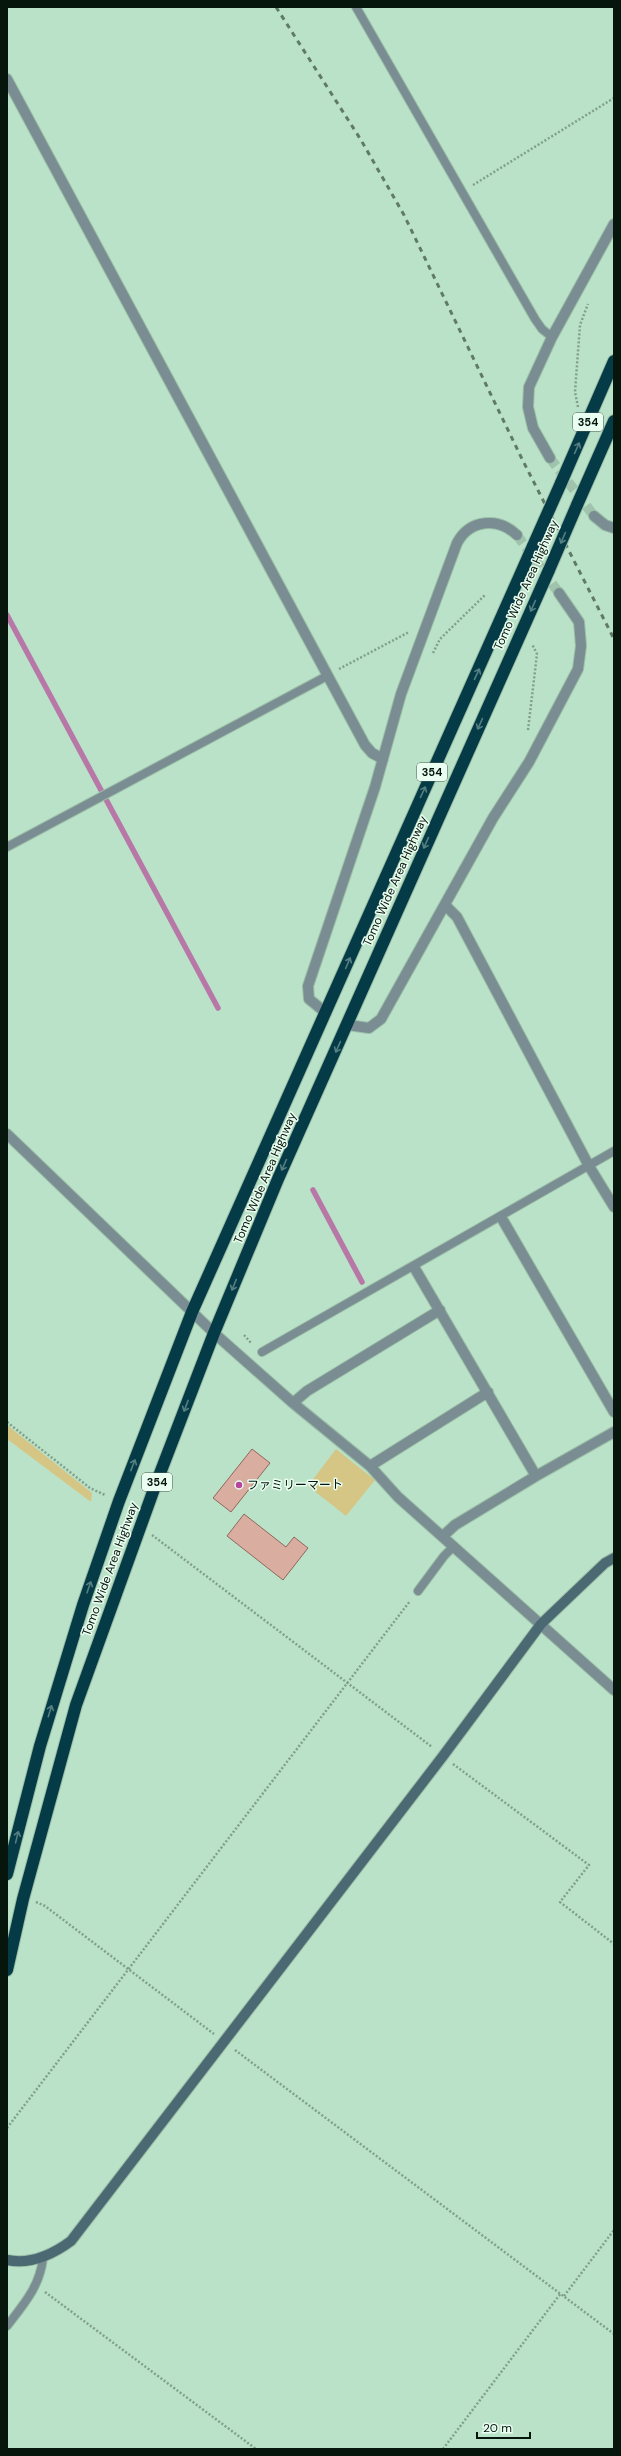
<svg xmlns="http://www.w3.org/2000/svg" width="621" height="2456" viewBox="0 0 621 2456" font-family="'DM Sans','Noto Sans JP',sans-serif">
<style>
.green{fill:#d5c685}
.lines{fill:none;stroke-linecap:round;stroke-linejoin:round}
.stream{stroke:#b778a7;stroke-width:5.5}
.building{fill:#d9ada0;stroke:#90675c}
.street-tunnel{stroke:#9fc3ac;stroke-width:10;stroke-dasharray:10 5;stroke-linecap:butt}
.lane-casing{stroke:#9abda6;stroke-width:10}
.street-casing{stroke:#9abda6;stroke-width:12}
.secondary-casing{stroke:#9abda6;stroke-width:12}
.highway-casing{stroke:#9abda6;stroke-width:14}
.path{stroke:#80a08b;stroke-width:2.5;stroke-dasharray:2 2;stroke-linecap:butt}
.lane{stroke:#798d92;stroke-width:8}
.street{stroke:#798d92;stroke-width:10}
.secondary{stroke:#4b6972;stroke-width:10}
.highway{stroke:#053b46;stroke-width:12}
.rail{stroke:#5f7a68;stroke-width:3;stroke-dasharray:5 5;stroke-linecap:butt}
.highway-bridge-casing{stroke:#9abda6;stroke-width:14;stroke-linecap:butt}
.highway-bridge{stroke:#053b46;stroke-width:12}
.oneway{stroke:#557f82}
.poi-dot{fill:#b745a0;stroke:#e9fdf0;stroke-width:1.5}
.labels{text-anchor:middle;stroke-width:3;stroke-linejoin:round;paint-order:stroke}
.shield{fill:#e9fdf0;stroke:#4b5b51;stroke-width:1}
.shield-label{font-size:11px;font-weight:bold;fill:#07160d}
.street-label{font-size:12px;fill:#07160d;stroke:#e9fdf0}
.poi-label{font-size:12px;fill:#07160d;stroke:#e9fdf0;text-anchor:start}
</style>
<rect width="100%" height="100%" fill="#bae2c8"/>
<path class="green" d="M7,1425L92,1493L91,1502L7,1439Z
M336,1449L375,1480L346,1516L308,1486Z"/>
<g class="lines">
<path class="stream" d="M7,615L218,1008
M313,1190L362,1282"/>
</g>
<path class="building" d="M252,1449L270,1463L231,1512L213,1498Z
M244,1514L286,1547L294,1537L308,1548L283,1580L227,1536Z"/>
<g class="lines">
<path class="street-tunnel" d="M550,458L594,516
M517,535L559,593"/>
<g class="lane-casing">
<path id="lane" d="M356,7L535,319L542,329L552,337
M7,847L327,676
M262,1352L614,1151
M418,1591L444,1556L454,1546
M7,2326C24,2304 40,2286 43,2258"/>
</g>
<g class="street-casing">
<path id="street" d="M7,79L365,745L372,753L383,759
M550,458L533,428L528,407L529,387L552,337L614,224
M594,516L605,525L614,528
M445,905L457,917L589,1166L614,1207
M326,1013L309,999L308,986L375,787L401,694L457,543C470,519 498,517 517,535
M348,1025L369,1028L381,1019L493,818L529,762L578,669L581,646L579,622L559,593
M7,1134L214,1333L293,1403L370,1466L398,1497L614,1690
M501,1217L614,1412
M414,1267L536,1476
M293,1403L307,1391L440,1310
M370,1466L488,1392
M443,1536L455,1525L536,1476L614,1432"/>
</g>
<g class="secondary-casing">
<path id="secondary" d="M7,2260C31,2265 52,2255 71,2241L443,1756L541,1624L605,1563L614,1558"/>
</g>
<g class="highway-casing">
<path id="highway" d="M561,483L614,361
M577,505L614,421
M7,1874L40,1746L83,1605L119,1501L192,1312L533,546
M7,1970L23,1899L76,1705L154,1489L214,1333L278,1179L549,570"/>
</g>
<path class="path" d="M473,185L614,98
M578,407L575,392L580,325L588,304
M433,653L440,639L485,595
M339,669L409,632
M528,730L537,654L532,644
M244,1335L252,1344
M7,1422L90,1488L105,1495
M152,1535L432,1747
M453,1764L589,1865L560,1902L614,1944
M36,1902L45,1906L214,2034
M235,2050L614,2334
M7,2128L410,1601
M45,2292L256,2449
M564,2296L614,2230
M443,2449L561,2293"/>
<use href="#lane" class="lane"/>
<use href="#street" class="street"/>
<use href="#secondary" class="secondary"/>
<use href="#highway" class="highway"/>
<path class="rail" d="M276,7L361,140L404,215L522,459L614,639"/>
<g class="highway-bridge-casing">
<path id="highway-bridge" d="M533,546L561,483
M549,570L577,505"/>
</g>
<use href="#highway-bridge" class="highway-bridge"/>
</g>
<defs><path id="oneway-shaft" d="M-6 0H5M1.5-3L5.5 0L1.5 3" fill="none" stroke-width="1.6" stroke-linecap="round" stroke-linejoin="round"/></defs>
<g class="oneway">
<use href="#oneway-shaft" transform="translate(577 448) rotate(-66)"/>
<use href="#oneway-shaft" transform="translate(563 538) rotate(113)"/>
<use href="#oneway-shaft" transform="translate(533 606) rotate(114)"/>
<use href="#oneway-shaft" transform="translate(477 674) rotate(-65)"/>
<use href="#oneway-shaft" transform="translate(480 724) rotate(114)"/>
<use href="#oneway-shaft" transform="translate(423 792) rotate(-65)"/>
<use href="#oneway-shaft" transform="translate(426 843) rotate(114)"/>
<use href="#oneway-shaft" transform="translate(348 963) rotate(-67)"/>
<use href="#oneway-shaft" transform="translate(338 1047) rotate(114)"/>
<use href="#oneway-shaft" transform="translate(284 1165) rotate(114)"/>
<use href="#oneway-shaft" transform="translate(234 1285) rotate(112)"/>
<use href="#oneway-shaft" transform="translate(186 1406) rotate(111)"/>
<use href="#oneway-shaft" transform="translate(133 1465) rotate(-69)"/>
<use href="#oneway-shaft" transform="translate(89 1587) rotate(-71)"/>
<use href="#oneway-shaft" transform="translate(50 1711) rotate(-73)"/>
<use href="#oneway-shaft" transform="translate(17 1837) rotate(-76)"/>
</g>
<circle class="poi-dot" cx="239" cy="1485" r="4"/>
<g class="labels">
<g class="shield">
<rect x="573" y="413" width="30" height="18" rx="3"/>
<rect x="417" y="763" width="30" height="18" rx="3"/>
<rect x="142" y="1473" width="30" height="18" rx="3"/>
</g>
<g class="shield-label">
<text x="588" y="426">354</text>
<text x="432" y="776">354</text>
<text x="157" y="1486">354</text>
</g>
<g class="street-label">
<text transform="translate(526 585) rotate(-66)" y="4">Tomo Wide Area Highway</text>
<text transform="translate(395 881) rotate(-66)" y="4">Tomo Wide Area Highway</text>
<text transform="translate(265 1178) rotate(-67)" y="4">Tomo Wide Area Highway</text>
<text transform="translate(110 1569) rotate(-70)" y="4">Tomo Wide Area Highway</text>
</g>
<g class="poi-label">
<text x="247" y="1489">ファミリーマート</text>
</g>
</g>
<rect width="621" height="2456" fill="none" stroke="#07160d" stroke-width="16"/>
<path d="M477 2432v6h53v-6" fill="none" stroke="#07160d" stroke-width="2"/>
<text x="483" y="2432" font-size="12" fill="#07160d" stroke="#e9fdf0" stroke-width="3" paint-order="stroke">20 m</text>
</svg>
